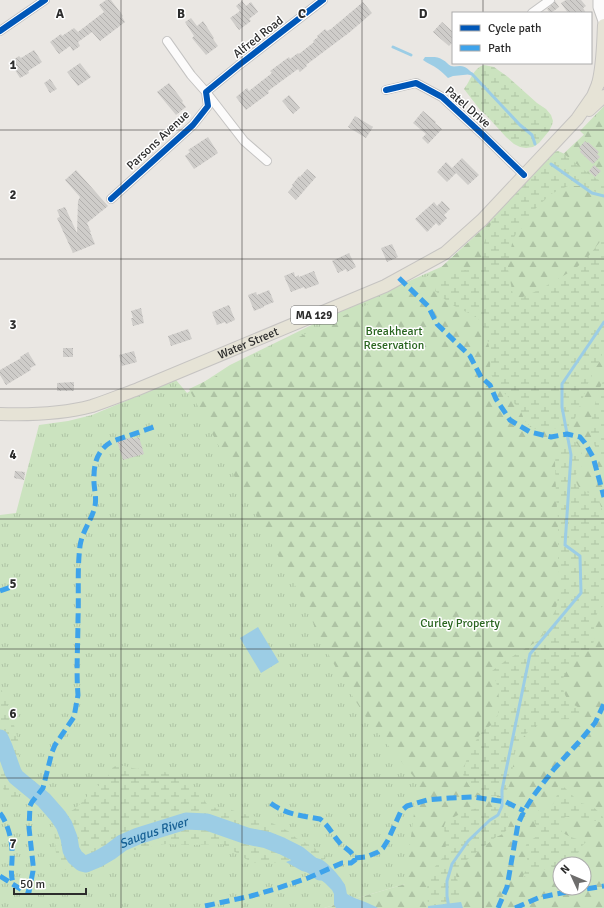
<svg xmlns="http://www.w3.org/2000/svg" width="604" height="908" viewBox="0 0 604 908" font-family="Signika,sans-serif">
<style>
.grass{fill:url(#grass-tufts);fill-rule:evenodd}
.forest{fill:url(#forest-firs);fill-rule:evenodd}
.wetland{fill:url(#wetland-marsh)}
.water{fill:#9ccde5}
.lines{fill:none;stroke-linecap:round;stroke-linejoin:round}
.stream{stroke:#9ccde5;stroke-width:3}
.river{stroke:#9ccde5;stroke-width:17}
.building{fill:url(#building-back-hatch)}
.street-casing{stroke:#c4c3c2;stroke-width:10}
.secondary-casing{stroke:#c4c3c2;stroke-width:13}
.primary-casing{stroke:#c6c4c2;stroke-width:14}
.street{stroke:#fcfbfb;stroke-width:8}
.secondary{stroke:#fcfbfb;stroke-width:11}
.primary{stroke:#e6e3d6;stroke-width:12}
.quiet{stroke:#3ea3eb;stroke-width:5;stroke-dasharray:10 5;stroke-linecap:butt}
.cycleway-casing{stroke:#fff;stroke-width:8}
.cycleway{stroke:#0057b8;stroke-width:6}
.grid{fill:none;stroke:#2c2c2c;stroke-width:1;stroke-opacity:0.55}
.labels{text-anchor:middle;stroke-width:3;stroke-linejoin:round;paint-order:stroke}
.shield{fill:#fff;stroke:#6b6b6b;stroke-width:1}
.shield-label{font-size:11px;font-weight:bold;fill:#2c2c2c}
.street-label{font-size:12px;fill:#2c2c2c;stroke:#fff}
.park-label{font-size:12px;fill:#2a6520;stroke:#fff}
.water-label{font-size:13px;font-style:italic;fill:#186195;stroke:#fff}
.grid-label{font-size:13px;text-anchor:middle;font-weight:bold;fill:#2c2c2c;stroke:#fff;stroke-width:3;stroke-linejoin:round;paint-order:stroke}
</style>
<defs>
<pattern id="grass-tufts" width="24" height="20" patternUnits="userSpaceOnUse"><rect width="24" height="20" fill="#cbe3bf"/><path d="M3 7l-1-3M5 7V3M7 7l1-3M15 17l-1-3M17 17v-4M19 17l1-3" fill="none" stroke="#aec3a4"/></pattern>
<pattern id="forest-firs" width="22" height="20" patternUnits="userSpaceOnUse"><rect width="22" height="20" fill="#cbe3bf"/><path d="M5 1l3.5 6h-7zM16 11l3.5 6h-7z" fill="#aec3a4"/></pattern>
<pattern id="wetland-marsh" width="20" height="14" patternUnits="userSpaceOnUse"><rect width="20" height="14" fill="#cbe3bf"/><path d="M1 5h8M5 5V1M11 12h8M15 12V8" fill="none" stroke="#aec3a4"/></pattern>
<pattern id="building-back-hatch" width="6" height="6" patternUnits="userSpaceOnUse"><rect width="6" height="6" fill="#cfcdca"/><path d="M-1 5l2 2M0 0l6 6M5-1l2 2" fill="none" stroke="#b2b0ae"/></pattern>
</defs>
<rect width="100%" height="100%" fill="#eae7e3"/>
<path class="grass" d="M604,106V154L580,131Z
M547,163L604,908L405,884L324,908H0V515L16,513L39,425L68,421L92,415L176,380L187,393L230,365L332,315L450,263ZM560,864H584V888H560Z"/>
<path class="forest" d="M604,116V908H324L405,884L418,782L369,722L348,689L326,650L297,589L238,483L189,389L436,272ZM560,864H584V888H560Z"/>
<path class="wetland" d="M484,65L494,67L508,77L537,103L546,109L551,115L553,121L552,125L549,131L539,143L533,147L526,148L520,147L514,144L506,137L486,115L481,111L464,89C470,82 473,68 484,65Z
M558,151C565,153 568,158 574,162C583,170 593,177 604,183V200L600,194L583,186H568L551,194L533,211L525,221L520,231L516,234L513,239L508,262V269L513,295L518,299L539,290L575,269L587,258L599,243L604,234V348L600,361L595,369L589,381L577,414L571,426C563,430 557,428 550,428C542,428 537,432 529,425C524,422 523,415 520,410C511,398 497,389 491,374C489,368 491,360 490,353C489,344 485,328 480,321C476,315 468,313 462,310C451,305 443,298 435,291C437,283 444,275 451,272C459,269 469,271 477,269L482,259L483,246L494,215L529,179L532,173L548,153Z
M604,379V466L594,444L589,430L595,404L599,390Z
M568,439C577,441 580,446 582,455C582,458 583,462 582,465C580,469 577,472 575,476C576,487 582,493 594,493L599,501L604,515V604C600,609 596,614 595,620C592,628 597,640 591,648C589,651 584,653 582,656C567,668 555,680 568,700C572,706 578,705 582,711L580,716C570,721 566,718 556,720C548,721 540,723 533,728C526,733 519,741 516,749C511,765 515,784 502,796C495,796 487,796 481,794C475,792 470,788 467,782C465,780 464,777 463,774C463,771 464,768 465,765C468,753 474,743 481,733C485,728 492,726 495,721C503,709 498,683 492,671L505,661L536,642L541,637L556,609L560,585L558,561V519L556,497L555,461L561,445L564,441Z
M0,686L11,714L21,751L17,761L18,767L23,774L32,779L57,804L62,811L66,813L71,811L76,808L87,797L88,793L97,788L103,779L108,776L113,767L119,765L137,769L142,768L157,770L172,774L180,777L199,791L206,803L210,807L232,810L240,813L253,816L266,820L290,832L296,838L310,845L326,856L325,859L322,860L306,857L297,858L286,862L258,863L252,862L246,859L226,846L221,844L191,845L166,844L158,845L141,850H126L85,870L75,873L69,871L62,868L57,859L56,853L54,829L47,815L36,803L24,794L19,793L16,801H12L9,799L0,783Z
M561,784L577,800L581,803L592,806L601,814L604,819V823C600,822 596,821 592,820C590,819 587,820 585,819C581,818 578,816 573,816C566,816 560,818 560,826C561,828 561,831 562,832C566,836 580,840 586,842L581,847L573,864H560V865H557L523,877C524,872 528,869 528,865C528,858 522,848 528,842C530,840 533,839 536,837L537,831L534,819V815L539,810L550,807L553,804L557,795L558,786Z
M492,807C496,807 502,808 505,811C507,813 508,817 509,820C510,829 504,834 496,837L459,866L456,875L460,889L461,902L428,906L427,889L428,878L431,874L433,869L444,856L446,850L444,826L446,821L464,812L473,809Z"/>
<path class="water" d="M425,57C432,57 438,56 443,60C446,61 448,65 451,66C454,67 457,66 460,66C466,66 469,70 473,74L453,76L448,78C445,75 442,72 438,69C433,65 428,64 423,60Z
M258,627L279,662L261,673L240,638Z
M301,857C307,857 314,857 320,859C326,861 340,876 343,882C346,885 346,890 347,894C357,900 368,902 378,908H336L334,905V894L332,890L325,883L313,874L302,871L286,862L297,858Z
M461,902L463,908H428V906Z"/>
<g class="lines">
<path class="stream" d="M393,47L411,55
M469,73L472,74L520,125L532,135L535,144
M551,164L592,193L604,196
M449,908L447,896V881L452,864L468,841L490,820L498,815L502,806V790L530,654L581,593L580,556L565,545L571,455L562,407V384L604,322"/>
<path class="river" id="s1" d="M0,738L4,747L13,772L16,777L44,800L58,816L64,825L69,838L71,850L75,857L82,863L86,864L98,859L110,852L122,843L138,836L186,821L207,822L247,836L267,840L282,846L298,854L320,872"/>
</g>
<path class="building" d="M106,0H111L123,16L122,17L125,22L100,41L92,32L78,42L80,46L73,51L70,46L59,54L50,42L61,34L62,36L74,28L78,32L104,12L99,5Z
M566,0H581L586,6L583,8L586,13H568L561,3Z
M242,1L246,6L251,2L258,12L249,19L251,21L239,30L230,18L240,11L236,6Z
M555,1L559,7L551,13H550L547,9L553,4Z
M363,2L372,13L350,32L306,65L307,66L300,72L298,69L268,91L269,93L246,110L236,97L247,88L249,91L272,73L270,71L289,57L290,59L298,53L299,54L314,42L313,41L318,37L317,36L325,29L327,31L331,29Z
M191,18L197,26L203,21L214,38L213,39L218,46L206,55L192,38L194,36L185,22Z
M442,22L453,32V42L449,46L433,32Z
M34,50L42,62L28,71L29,73L20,78L10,62L19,56L21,58Z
M80,63L91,77L78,86L67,72Z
M50,79L57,89L50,93L44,83Z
M169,83L183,101L182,102L186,107L176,115L157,92Z
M289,95L300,108L293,114L282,101Z
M423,111L436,122L435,123L442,129L428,144L422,138L426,134L413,123Z
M355,116L373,127L366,138L348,127Z
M208,137L218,153L194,169L185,156L190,152L188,150Z
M585,141L587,143L588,142L599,152L597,154L600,157L593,164L580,152L581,150L579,148Z
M462,158L479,175L468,185L456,173L447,182L437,172L446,162L452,168Z
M594,165L601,171L595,177L589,171Z
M307,169L316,177L296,200L288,192L293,186L292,185L299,176L300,177Z
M76,170L108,206L87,223L91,232H90L95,244L73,253L57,218L60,217L57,210L65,207L77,233L78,201L80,197L65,180Z
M442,201L450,209L444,215L447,218L439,226L436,223L427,232L415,219L434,202L437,206Z
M392,244L398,257L387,262L381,248Z
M349,253L356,267L347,272L346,269L338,273L332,261Z
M314,271L319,284L305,289L304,287L291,292L284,276L294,272L295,277L299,275V277Z
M269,290L274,302L264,306V307L254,311L248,295L256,292L257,295Z
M229,305L235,320L226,324L225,322L217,325L212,312Z
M141,308L144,323L133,326L131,318H133L131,311Z
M188,329L192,339L171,346L168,336Z
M63,348H73V357H63Z
M134,351L137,362L122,366L119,355Z
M28,352L36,365L30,368L31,370L6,385L0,375V370L21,358L20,357Z
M74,382V391H57V383Z
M133,437V439L139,437L144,454L123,460L117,441Z
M15,471L25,472L24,480L14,478Z"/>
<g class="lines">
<g class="street-casing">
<path id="street" d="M532,13L550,0
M0,31L45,0
M167,41L191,75L206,92L244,141L267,161
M386,90L416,83L442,97L481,133L524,175
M111,199L193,125L208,106L206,92L239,65L323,0"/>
</g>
<g class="secondary-casing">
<path id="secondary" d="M599,0V7L604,21"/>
</g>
<g class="primary-casing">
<g id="primary">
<path d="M598,84C603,65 603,45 604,25"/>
<path d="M589,110L604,96"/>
<path id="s2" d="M0,414C31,415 62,414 92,406C107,401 122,395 138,389L385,286L445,253L482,220L577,119L593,96L598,84L604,77"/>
</g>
</g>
<use href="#street" class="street"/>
<use href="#secondary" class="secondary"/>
<use href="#primary" class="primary"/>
<path class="quiet" d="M399,278L428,306L437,324L470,356L481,377L490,385L496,399L510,420L530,432L551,437L567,434L580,437L585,443L593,457L604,497
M0,591L11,587
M0,813C7,822 12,839 12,851C13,864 9,874 14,885
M355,858L366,857L378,852L383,848L388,840L401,811L407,806L427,800L450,798L473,797L506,802L524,811
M0,876L22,890L29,892L33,871V864L29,828L30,806L32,802L43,788L52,752L55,745L74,717L78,695C76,670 78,644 78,619C79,595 77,570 80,546C82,531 92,520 95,506C97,496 93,486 94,476C94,461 99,448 113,441L154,427
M205,906L251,896L275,889L308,878L342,863H351L355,860V858C352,851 344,848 339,842C333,835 328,825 320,819C302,816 284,814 269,802
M498,908L507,887L518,824L524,811L534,795L554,769L578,743L595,723L604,704
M515,908L538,898L556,894L604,886"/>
<g class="cycleway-casing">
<path id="cycleway" d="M0,31L45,0
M386,90L416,83L442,97L481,133L524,175
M111,199L193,125L208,106L206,92L239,65L323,0"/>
</g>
<use href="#cycleway" class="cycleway"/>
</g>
<path class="grid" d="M121,0V908M242,0V908M362,0V908M483,0V13M483,63V908M0,130H604M0,259H604M0,389H604M0,519H604M0,649H604M0,778H604"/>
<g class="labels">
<rect class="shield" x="291" y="306" width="46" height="18" rx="3"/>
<g class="shield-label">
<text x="314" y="319">MA 129</text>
</g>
<g class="street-label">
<text transform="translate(258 37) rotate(-38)" y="4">Alfred Road</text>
<text transform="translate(468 107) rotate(41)" y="4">Patel Drive</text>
<text transform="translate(158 140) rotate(-43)" y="4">Parsons Avenue</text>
<text dy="4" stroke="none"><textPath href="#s2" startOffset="261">Water Street</textPath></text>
</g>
<g class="park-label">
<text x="394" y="335">Breakheart<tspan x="394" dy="14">Reservation</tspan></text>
<text x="460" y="627">Curley Property</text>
</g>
<g class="water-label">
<text dy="5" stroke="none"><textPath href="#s1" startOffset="233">Saugus River</textPath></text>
</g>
</g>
<g class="grid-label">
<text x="60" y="18">A</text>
<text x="181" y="18">B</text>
<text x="302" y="18">C</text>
<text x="423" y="18">D</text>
<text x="13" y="69">1</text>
<text x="13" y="199">2</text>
<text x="13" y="329">3</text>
<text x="13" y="459">4</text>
<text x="13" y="588">5</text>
<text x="13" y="718">6</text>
<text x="13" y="848">7</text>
</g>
<rect x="452" y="12" width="140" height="52" fill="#ffffff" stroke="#ababab"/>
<rect x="460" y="25" width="20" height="6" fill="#0057b8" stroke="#ababab"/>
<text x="488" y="32" font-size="12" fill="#2c2c2c">Cycle path</text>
<rect x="460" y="45" width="20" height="6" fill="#3ea3eb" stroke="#ababab"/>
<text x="488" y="52" font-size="12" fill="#2c2c2c">Path</text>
<g transform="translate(572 876) rotate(314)"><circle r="19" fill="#ffffff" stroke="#ababab"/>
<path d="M0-3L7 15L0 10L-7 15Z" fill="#6e6d6c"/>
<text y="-6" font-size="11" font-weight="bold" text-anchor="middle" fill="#2c2c2c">N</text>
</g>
<path d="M14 888v6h72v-6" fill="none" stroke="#2c2c2c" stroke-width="2"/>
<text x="20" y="888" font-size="12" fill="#2c2c2c" stroke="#ffffff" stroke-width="3" paint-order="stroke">50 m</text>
</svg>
